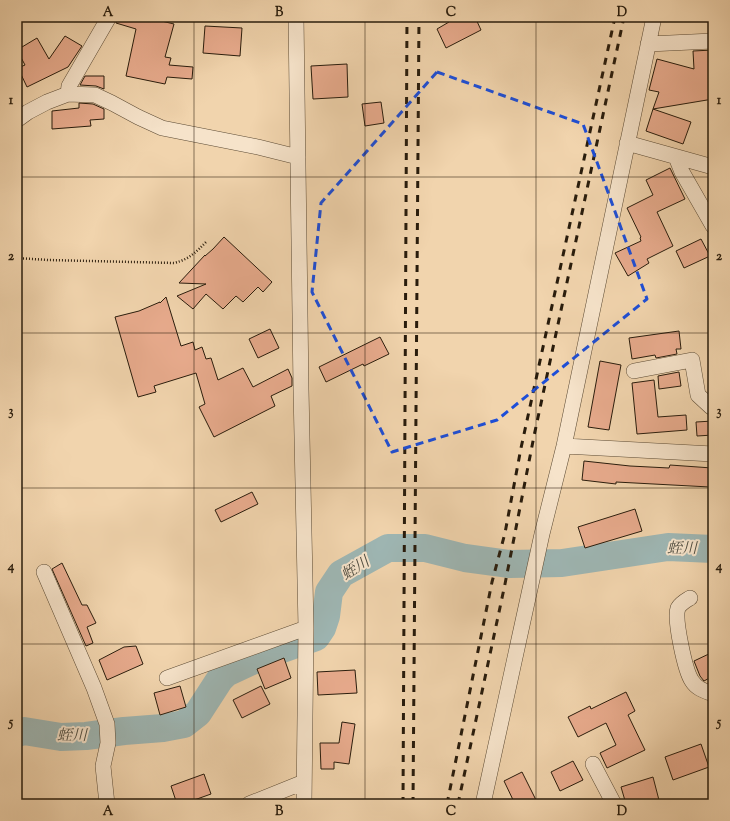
<svg xmlns="http://www.w3.org/2000/svg" width="730" height="821" viewBox="0 0 730 821" font-family="'Sorts Mill Goudy','Noto Serif JP',serif">
<style>
.lines{fill:none;stroke-linecap:round;stroke-linejoin:round}
.river{stroke:#9eb6b3;stroke-width:28}
.building{fill:#e8ab8d;stroke:#291c0c}
.street-casing{stroke:#5b4a34;stroke-width:16}
.path{stroke:#291c0c;stroke-width:2.5;stroke-dasharray:1 2;stroke-linecap:butt}
.street{stroke:#f6e3ca;stroke-width:15}
.rail{stroke:#291c0c;stroke-width:3;stroke-dasharray:7 7;stroke-linecap:butt}
.marked{fill:none;stroke:#1d4ed8;stroke-width:3;stroke-dasharray:8 5;stroke-linejoin:round}
.grid{fill:none;stroke:#291c0c;stroke-width:1;stroke-opacity:0.55}
.labels{text-anchor:middle;stroke-width:4;stroke-linejoin:round;paint-order:stroke}
.water-label{font-size:15px;font-style:italic;fill:#4c4a3e;stroke:#f6e3ca}
.neatline{fill:none;stroke:#291c0c;stroke-width:1.5}
.grid-label{font-size:13px;text-anchor:middle;font-weight:bold;fill:#291c0c}
</style>
<rect width="100%" height="100%" fill="#f1d4ad"/>
<filter id="stains"><feTurbulence type="fractalNoise" baseFrequency=".005" numOctaves="4"/><feColorMatrix values="0 0 0 0 .2 0 0 0 0 .09 0 0 0 0 .02 0 0 0 .5 -.17"/></filter>
<radialGradient id="worn" r=".72"><stop offset=".6" stop-color="#630" stop-opacity="0"/><stop offset="1" stop-color="#630" stop-opacity=".3"/></radialGradient>
<g class="lines">
<path class="river" d="M17,733L24,731L61,737L86,736L124,731L163,728L184,724L198,713L220,679L226,673L265,655L316,637L322,628L326,616L329,592L341,574L388,548H425L465,558L510,564L562,563L668,547L713,549"/>
</g>
<path class="building" d="M118,17H145L174,24L165,57L171,58L169,65L193,67L192,79L167,77L165,84L126,76L136,29L116,23Z
M446,17H475L481,30L446,48L437,29L449,22Z
M205,26L242,28L240,56L203,53Z
M65,36L82,46L68,67L27,87L18,68L25,65L17,50L37,38L49,59Z
M713,50V99L653,109L659,92L649,90L657,59L694,69L693,51Z
M347,64L348,97L313,99L311,66Z
M85,76H104V89L96,86L80,85Z
M381,102L384,123L365,126L362,104Z
M79,103L93,104L104,109V119L90,120L91,126L52,129V111L79,108Z
M653,109L691,122L683,144L646,131Z
M670,168L685,199L657,212L673,246L647,259L649,263L628,276L615,253L641,241L640,238L641,237L627,208L653,195L646,180Z
M224,237L272,282L263,292L258,287L243,302L236,296L223,309L206,294L193,309L177,296L206,284L179,283L205,255V256L213,249Z
M701,239L710,256L684,268L676,251Z
M166,297L181,346L193,342L195,350L202,347L206,359L211,358L218,380L243,368L253,387L288,369L292,378V386L271,396L275,406L214,437L199,407L205,404L196,373L154,386L156,392L138,397L115,317L139,311L160,302V303Z
M270,329L279,348L258,358L249,339Z
M679,331L681,349H676L677,354L656,358L655,355L632,359L629,338Z
M380,337L389,354L364,366L363,364L326,382L319,367Z
M600,361L621,365L609,430L588,427Z
M679,372L681,386L659,389L658,376Z
M654,380L658,417L686,415L687,430L637,434L632,383Z
M713,421V435L697,436L696,422Z
M584,461L630,466L669,468L670,465L712,468L710,487L616,482V484L582,480Z
M252,492L258,504L221,522L215,510Z
M635,509L642,531L585,548L578,527Z
M62,563L82,605H87L96,623L87,627L93,643L86,646L52,569Z
M136,646L143,664L107,680L99,660L124,647Z
M713,652V676L704,681L700,676L694,661Z
M284,658L291,678L265,689L257,669Z
M355,670L357,693L318,695L317,672Z
M180,686L186,707L160,715L154,693Z
M261,686L270,704L242,718L233,700Z
M626,692L635,711L628,715L645,750L607,768L600,753L616,745L606,723L578,737L568,717L590,706L591,709Z
M342,722L355,724L349,764L334,762V769H321L320,743H339Z
M701,744L709,767L673,780L665,757Z
M573,761L583,780L560,791L551,772Z
M522,772L538,804H515L504,781Z
M204,774L211,794L183,804H177L171,786Z
M653,777L660,804H626L621,787Z"/>
<g class="lines">
<g class="street-casing">
<path id="street" d="M296,17L301,389L306,628L304,804
M648,44L713,41
M68,94L69,86L109,17
M17,120L28,112L47,102L68,94L95,95L112,103L138,117L162,128L258,147L298,157
M627,143L713,167
M676,157L682,172L713,226
M634,371L692,360L698,395L711,407L713,406
M564,446L713,454
M44,572L94,688L107,724L108,743L103,766L107,804
M690,598C685,601 681,603 678,608C674,619 685,671 692,681C697,689 705,691 713,694
M167,678L306,628
M593,764L614,804
M249,804L304,782
M483,804L542,534L564,446L654,17"/>
</g>
<path class="path" d="M17,258L48,260L174,263C190,259 196,252 207,241"/>
<use href="#street" class="street"/>
<path class="rail" d="M403,804L407,17
M413,804L419,17
M447,804L492,582L505,533L521,448L615,17
M458,804L505,584L534,436L624,17"/>
</g>
<path class="marked" d="M437,72L583,124L647,299L497,420L392,452L312,292L321,203Z"/>
<path class="grid" d="M194,17V804M365,17V804M536,17V804M17,177H713M17,333H713M17,488H713M17,644H713"/>
<g class="labels">
<g class="water-label">
<text x="682" y="553">蛭川</text>
<text transform="translate(355 568) rotate(-33)" y="5">蛭川</text>
<text x="72" y="740">蛭川</text>
</g>
</g>
<rect width="730" height="821" fill="none" stroke="#f1d4ad" stroke-width="44"/>
<rect x="22" y="22" width="686" height="777" class="neatline"/>
<g class="grid-label">
<text x="108" y="16">A</text>
<text x="279" y="16">B</text>
<text x="451" y="16">C</text>
<text x="622" y="16">D</text>
<text x="11" y="104">1</text>
<text x="719" y="104">1</text>
<text x="11" y="260">2</text>
<text x="719" y="260">2</text>
<text x="11" y="415">3</text>
<text x="719" y="415">3</text>
<text x="11" y="570">4</text>
<text x="719" y="570">4</text>
<text x="11" y="726">5</text>
<text x="719" y="726">5</text>
<text x="108" y="815">A</text>
<text x="279" y="815">B</text>
<text x="451" y="815">C</text>
<text x="622" y="815">D</text>
</g>
<rect width="100%" height="100%" filter="url(#stains)"/>
<rect width="100%" height="100%" fill="url(#worn)"/>
</svg>
